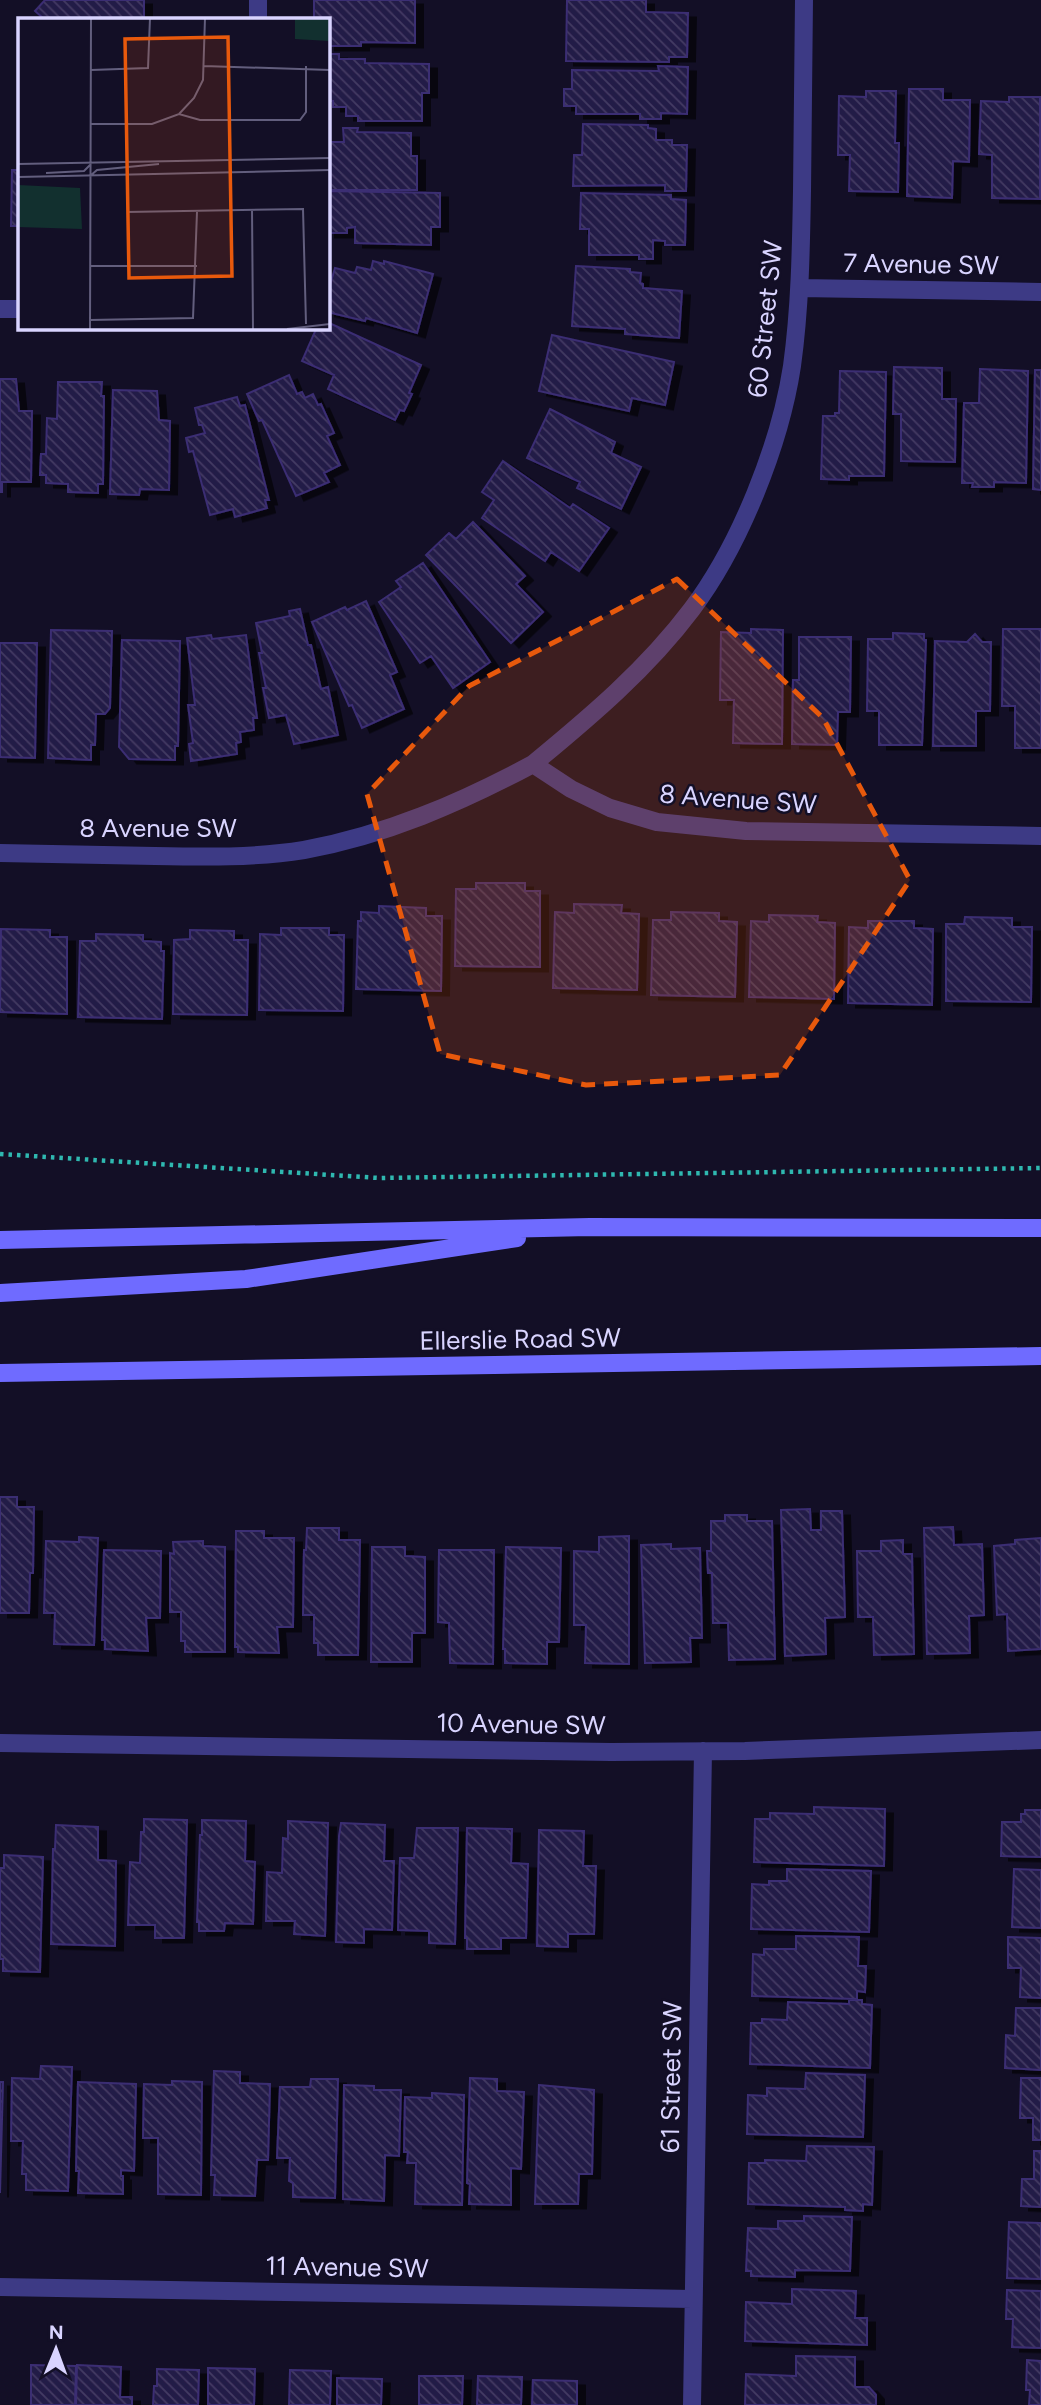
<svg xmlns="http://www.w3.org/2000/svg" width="1041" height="2405" viewBox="0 0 1041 2405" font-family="Figtree,sans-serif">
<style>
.building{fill:url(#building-back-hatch);stroke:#3b2d73;stroke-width:2;filter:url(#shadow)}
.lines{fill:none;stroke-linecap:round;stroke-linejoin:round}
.path{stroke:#2fb8b0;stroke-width:4.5;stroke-dasharray:3.5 5;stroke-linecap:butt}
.minor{stroke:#3d3a85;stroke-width:18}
.secondary{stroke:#6f6bff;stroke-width:18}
.marked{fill:#e8590c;fill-opacity:0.2;stroke:#e8590c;stroke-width:5;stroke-dasharray:14 9;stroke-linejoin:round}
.labels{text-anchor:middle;stroke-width:5;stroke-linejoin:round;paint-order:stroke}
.street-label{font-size:26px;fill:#d9d4ff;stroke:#130f26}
.inset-road{fill:none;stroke:#625e7d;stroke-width:2}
.view{fill:#e8590c;fill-opacity:0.15;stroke:#e8590c;stroke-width:3.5}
.inset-edge{fill:none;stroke:#d9d4ff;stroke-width:3.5}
</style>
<defs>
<pattern id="building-back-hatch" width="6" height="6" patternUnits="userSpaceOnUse" patternTransform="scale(1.75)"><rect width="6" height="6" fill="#241b47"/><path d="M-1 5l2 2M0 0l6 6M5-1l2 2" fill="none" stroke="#433b63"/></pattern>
<filter id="shadow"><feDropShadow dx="8" dy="4.5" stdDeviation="0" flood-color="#0009"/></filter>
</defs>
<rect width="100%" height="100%" fill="#130f26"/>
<path class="building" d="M45,0H144V19H44L35,11Z
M314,0H415V43L361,42V46H327V19H314Z
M567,0H646V12L688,13L687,57H669V62L566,61Z
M327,54H339V59H365V63L429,64V93H422V121H358V116H346V107H333V101H327Z
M658,66L688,67L687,114L661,113V119H640V114H576V106H564V89H572V70L659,71Z
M909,89H943V100H970L969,162L953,161L952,198L907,196Z
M866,91H896L895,143H899L898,192L849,191L850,155H838L839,96L866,97Z
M1009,97H1040V199L992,198V155L979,154L981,101L1009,102Z
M583,124L648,125V128L656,129V140H672V145H687L686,191H665V185L573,186L574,155H582Z
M343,128H358L357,132L411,133V156H417V190H329L327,142H344Z
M12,170H19V226H11Z
M327,191L440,193V227H431V245L355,243V227L347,228V233H327Z
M581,193L671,195V199L686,200L685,245H665V241L653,240V259H639V255H589V229H580Z
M373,261L384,264V261L433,274L417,333L366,318L365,321L327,312V295L335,268L355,273L357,267L371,270Z
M576,266L630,269V272L641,273L640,283L643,284V288L682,291L679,338L625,334V329L572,326Z
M327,322L421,365L409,393L412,394L404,411L400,410L395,420L328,389L334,375L302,361L317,327H327Z
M552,335L674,362L665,405L632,398L629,411L539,391Z
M894,367L942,368V399H956L955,462L901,461V414H893Z
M980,369L1028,371L1026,483L994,482V487H972L973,483H962L964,403H979Z
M1035,370H1041V490L1033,489Z
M840,371L886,372L884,476H849V480L821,479L823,416H835V413H839Z
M289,375L297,394L302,392L305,398L313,394L318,405L321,404L334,433L327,436L340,465L324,473L329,482L296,496L262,420L259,421L247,394Z
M0,379H16L19,411H32L31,482H2V492H0Z
M58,382H102L101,396H104L103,484H98V493L68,492V484L46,483V475H40L41,454H46L47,418L57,419Z
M113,390L157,391L159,420L170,421L169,490L140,489L139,495L110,494Z
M237,397L240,406L245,405L269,500H265L267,508L235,517L233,509L210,515L193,451L189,452L186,438L205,433L202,425H199L195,408Z
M550,409L615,442L611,453L641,467L621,509L577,488L580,482L527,458Z
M503,461L570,508L573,504L609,528L579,571L551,552L545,561L482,518L494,500L482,492Z
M473,522L525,576L516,584L543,612L511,643L426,555L449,533L456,539Z
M423,563L490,662L453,688L431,656L420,663L379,602L401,587L396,581Z
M366,601L397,672L390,675L404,709L362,728L352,705L349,706L312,622L345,607L347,610Z
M300,609L308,645H311L321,689L328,687L338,735L294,744L286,715L269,718L263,688H266L259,653H262L256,623L290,616L289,611Z
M751,629L783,630L782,744L733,743L734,700H720L721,632L751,633Z
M1003,629H1041V748H1015V706H1002Z
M51,630L112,631L110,708L105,714H96L95,745H91V760L48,758Z
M893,633L924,634V640H926L922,745H879V711H867L868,639H893Z
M975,634L982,642H991L990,711H976V746H933L935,641L967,642Z
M211,635L212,639L246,635L257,718H253L254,730L240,732L241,742L236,743L237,754L191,761L189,744L193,743L188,705H195L187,638Z
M799,637H851L850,712H838L837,745L792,744L793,680H799Z
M122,640L180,641L178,746H175V760L129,759L119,747Z
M0,643H37L35,758L0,757Z
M476,883H525V891H540V967L455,966L456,889H476Z
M574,904L622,905L621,913L639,914L637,990L553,988L555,912L574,913Z
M379,906L426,908V916H442L441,991L356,989L358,921H361V912L379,913Z
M671,912L719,913V921L737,922L735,997L651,995L653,920H671Z
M769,915L818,916L817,922L835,923L834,999L749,997L751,921L769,922Z
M965,917L1012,918V927H1032L1031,1002L946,1001V924H964Z
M868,921H914V928L933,929L932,1005L848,1003L849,927L868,928Z
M281,928H329V935H344L343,1011L259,1010L260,934L281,935Z
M1,929L50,930V937H67V1014L0,1012Z
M190,930L234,931V940H248L247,1015L173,1014L174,940L190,939Z
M96,934L143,935V941L161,942V951H164L162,1019L78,1017L80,941H96Z
M0,1497H17V1507H34L33,1573H30L29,1613H0Z
M810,1509L811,1530H821V1511H842L845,1617L825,1618L826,1654L785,1656L781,1510Z
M725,1515H747V1521H772L775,1659L729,1660L728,1623H713L712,1573H708L707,1551H711V1521H725Z
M953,1527L954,1545L982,1544L984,1615L969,1616L970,1653L927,1654L924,1528Z
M307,1528H339V1540H360L358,1655H318V1643H314V1615H303L304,1550H306Z
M236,1531H264V1538H294L293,1627H277L279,1653L238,1652V1647H235Z
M629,1536V1664L585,1663L586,1625H574V1551L599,1552V1537Z
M79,1537L98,1538L94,1645L54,1644L55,1613H44L46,1541L79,1542Z
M1041,1538V1649L1008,1651L1007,1614L997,1615L994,1546L1015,1544V1540Z
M903,1540V1554H912L914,1654L874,1655L873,1617H858L857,1551H881V1541Z
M203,1541V1546L225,1547V1652H185V1641H181V1612H170V1553L174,1554L173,1542Z
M671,1544V1549L700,1548L702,1638H690L691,1662L645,1663L641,1545Z
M372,1547H405V1556L425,1557V1633H412V1662H371Z
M506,1547L561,1548L559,1642H547V1664L505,1663V1649H503Z
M104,1550L161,1551L160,1618H146L148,1651L105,1649V1640H102Z
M439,1550H494L493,1664L450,1663L449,1623L438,1622Z
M814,1807L885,1809L884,1866L754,1862L755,1819H770V1813L814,1814Z
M1025,1810H1041V1857L1001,1856L1002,1822H1021V1814H1025Z
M144,1819L187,1820L184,1938H155V1925H128L130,1862L140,1863L141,1832H144Z
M202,1820L246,1821L245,1861L255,1862L253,1924L225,1923L224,1931H199V1922H197L200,1835H202Z
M288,1821L328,1823L325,1936L294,1934L295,1921H266L267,1872L282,1873L283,1838L288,1839Z
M341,1823L385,1825L384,1861H394L392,1930L364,1929V1943L336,1942L339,1836Z
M56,1825L98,1827V1860L116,1861L115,1946L51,1944L53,1849H55Z
M417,1828H458L455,1944L429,1943V1931L398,1930L400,1858H414Z
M467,1828L512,1829L511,1863L528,1864L526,1938H501V1949H467V1938H465Z
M539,1830L584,1831L583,1866H596L594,1934H568V1947L537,1946Z
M4,1855L43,1857L40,1972L3,1971V1959H0V1868H4Z
M787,1869L871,1871L869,1932L751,1929L752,1884L769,1885V1881H787Z
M1014,1869L1041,1870V1928L1012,1927Z
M796,1936L859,1937L858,1966H866L865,1992L857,1991V1999L752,1996L753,1954L764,1955V1949H796Z
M1008,1937L1041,1938V1998L1020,1997L1021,1968H1008Z
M849,2000H862V2004L872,2005L870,2068L750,2064L751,2023H762V2019L787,2020L788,2002L849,2004Z
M1016,2008H1041V2070L1005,2068L1006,2035L1015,2036Z
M41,2066L72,2067L68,2191L26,2190V2174H22L23,2141H11L12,2078L40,2079Z
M214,2071L240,2072V2083L270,2084L268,2160H257L255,2196L214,2195L215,2175H211Z
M806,2073L865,2075L863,2137L747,2134L748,2095L767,2096V2088L805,2089Z
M470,2078L497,2079V2091L524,2092L521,2169L511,2168V2205L469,2204L470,2184L467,2183Z
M1021,2078H1041V2140H1033V2118H1020Z
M311,2079H338L335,2198L293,2197V2183L289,2181L290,2158H277L280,2087H310Z
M172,2081L202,2082L201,2195L158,2194V2138H143L144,2084L172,2085Z
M0,2082H3L0,2193Z
M78,2082L136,2084L134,2171L121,2170V2176H123V2194L78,2193L79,2171H76Z
M344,2085L374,2086V2090H401L399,2156L385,2155L384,2201L343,2199Z
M539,2085L594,2090L592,2174H579L578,2204H535Z
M432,2093L464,2095L462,2205L415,2204L416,2163H407L408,2152H404L405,2097L432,2098Z
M807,2146L874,2147L872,2205L863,2204V2211L845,2210V2207L748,2204L749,2163H765V2160L806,2161Z
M1034,2151H1041V2207L1021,2206L1022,2179H1034Z
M804,2216L852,2217L850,2271L795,2270V2277L751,2276V2271H746L748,2228L778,2229V2221H804Z
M1009,2222L1041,2223V2279L1007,2278Z
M792,2289L856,2291L855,2318H867V2345L745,2341L746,2302L792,2304Z
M1007,2290L1041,2291V2348L1012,2347L1013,2319H1006Z
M796,2356L855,2357V2387H869L876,2395V2405H745L746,2374L796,2376Z
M1027,2360L1041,2361V2405H1029L1030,2390H1026Z
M31,2365L76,2366L75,2405H31Z
M77,2365L121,2367L120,2397H132V2405H76Z
M208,2368L255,2369L254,2405H208Z
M157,2369L199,2370L198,2405H153L154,2386H157Z
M290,2370L331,2371L330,2405H289Z
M419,2376H463L462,2405H419Z
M478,2376L522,2377L521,2405H477Z
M337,2378L382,2379L381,2405H337Z
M533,2380L577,2381V2405H532Z"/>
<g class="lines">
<path class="path" d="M0,1154L379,1178L1041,1168"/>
<path class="minor" d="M258,19V0
M800,288L1041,292
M0,309H19
M533,764C590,717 647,669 692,609C740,545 780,445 792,366C800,308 801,250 802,191C803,127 803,64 804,0
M0,853C52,854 103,855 155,856C204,857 255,858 304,850C386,835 460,803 533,764L571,789L610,808L657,822L746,831L1041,836
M0,1743L611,1752L745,1751L1041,1740
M0,2287L692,2299
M692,2405L703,1751"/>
<path class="secondary" d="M0,1240L590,1227L1041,1228
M0,1293L246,1279L517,1238
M0,1373L1041,1356"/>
</g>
<path class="marked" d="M677,579L823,718L910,880L780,1075L586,1085L440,1054L367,794L469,686Z"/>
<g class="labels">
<g class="street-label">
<text transform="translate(921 264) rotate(1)" y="9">7 Avenue SW</text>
<text transform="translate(765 319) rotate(-84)" y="9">60 Street SW</text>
<text transform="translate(738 799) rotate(4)" y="9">8 Avenue SW</text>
<text x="158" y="837">8 Avenue SW</text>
<text transform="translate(520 1339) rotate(-1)" y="9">Ellerslie Road SW</text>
<text transform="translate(521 1724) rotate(1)" y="9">10 Avenue SW</text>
<text transform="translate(671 2077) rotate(-89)" y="9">61 Street SW</text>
<text transform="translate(347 2267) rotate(1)" y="9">11 Avenue SW</text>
</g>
</g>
<g transform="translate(18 18)">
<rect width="312" height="312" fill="#130f26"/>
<path d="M0,167L62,170L64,211L0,209Z" fill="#12302f"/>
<path d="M277,0H311V23L277,21Z" fill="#12302f"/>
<path class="inset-road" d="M186,48L312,52M73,52L130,50L132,0M161,96L176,80L185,62L187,0M73,106H134L161,96L182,102H282L288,94V48M0,146L312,140M28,155L66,153L73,146M72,158L79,152L141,146M0,159L312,152M234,191L235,311M109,194L285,191L288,306M72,248H179M72,302L175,300L179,194M72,311L73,0M269,311L312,306"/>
<path class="view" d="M210,19L214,258L111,260L107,21Z"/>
<rect width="312" height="312" class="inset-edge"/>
</g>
<g transform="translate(56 2349) rotate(1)" stroke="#130f26" stroke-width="5" paint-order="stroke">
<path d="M0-5L12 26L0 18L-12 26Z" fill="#d9d4ff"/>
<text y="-10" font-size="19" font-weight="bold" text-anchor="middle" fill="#d9d4ff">N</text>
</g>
</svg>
